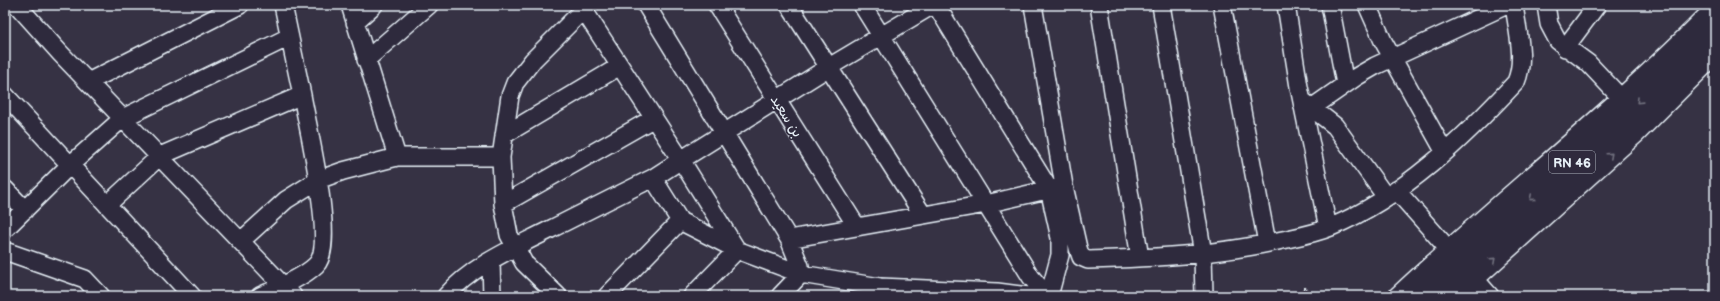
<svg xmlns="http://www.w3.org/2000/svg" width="1720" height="301" viewBox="0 0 1720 301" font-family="'Balsamiq Sans','Playpen Sans Arabic',sans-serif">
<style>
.building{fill:#605e6e;stroke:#e8f1f8}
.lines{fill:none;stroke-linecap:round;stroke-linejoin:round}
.minor-casing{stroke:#e8f1f8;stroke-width:20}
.major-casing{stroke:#e8f1f8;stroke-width:25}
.minor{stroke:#2f2a3d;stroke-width:17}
.major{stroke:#2f2a3d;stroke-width:22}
.oneway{stroke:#70707e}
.labels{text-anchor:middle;stroke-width:3.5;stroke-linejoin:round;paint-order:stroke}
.shield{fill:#2f2a3d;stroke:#b0b5c0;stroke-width:1}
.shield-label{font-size:13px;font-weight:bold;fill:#e8f1f8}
.street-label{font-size:14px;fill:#e8f1f8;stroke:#2f2a3d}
</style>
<rect width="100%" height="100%" fill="#363244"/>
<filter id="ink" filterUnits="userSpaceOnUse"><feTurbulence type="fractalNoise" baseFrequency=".025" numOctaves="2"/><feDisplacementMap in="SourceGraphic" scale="8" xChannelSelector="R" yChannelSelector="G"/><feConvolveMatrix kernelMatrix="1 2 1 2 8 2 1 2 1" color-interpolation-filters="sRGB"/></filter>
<g filter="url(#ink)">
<path class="building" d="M1305,287L1315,296H1296Z"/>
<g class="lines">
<g class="minor-casing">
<path id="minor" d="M17,5L60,53L293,296
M283,5L302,95
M350,5L397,157
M646,5L789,239L800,266L801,274L780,296
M717,5L857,227
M789,5L923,215
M862,5L1031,277L1047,296
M936,5L1049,189L1060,238V255L1049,296
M1099,5L1140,258
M1161,5L1203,254L1204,296
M1222,5L1267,243
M1286,5L1299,87L1328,228
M1330,5L1345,84
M1367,5L1383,41L1444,151
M1546,5L1549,24L1558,41L1588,63L1621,98
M583,9L681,160L653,178L680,221
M355,22L374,5
M1565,48L1597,5
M366,60L429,5
M88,82L240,5
M5,95L192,296
M1303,101L1335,126L1386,197
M1313,107L1356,77L1375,66L1507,5
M504,135L620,66
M1064,186L1078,248L1081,257L1088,260C1153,258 1215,255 1278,241C1296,237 1314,234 1331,227C1403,197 1464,138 1516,82C1526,59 1517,29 1514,5
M5,189L25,210
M1396,190L1490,296
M503,204L654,118
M107,205L160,156L302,95C307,125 337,245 316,265C304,277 276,289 260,296
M680,221L737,250L801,274L880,287L997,292L1029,296
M5,229L70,165L123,118L289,37
M789,239L986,204L1064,186L1033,5
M241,241L286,200L318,180L343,171L397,157H501
M5,251L85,279L101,296
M491,262L492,296
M446,296C473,265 512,249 549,230C583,213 618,195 653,178
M558,296L524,263L509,235L503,204L501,157L510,96L515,83L533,60L588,5
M607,296L680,221
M692,296L737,250L681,160L829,67L933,5
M1397,296C1501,198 1615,110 1715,7"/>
</g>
<g class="major-casing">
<path id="major" d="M1424,296C1520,203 1625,122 1715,24
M1453,296L1636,131L1715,52"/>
</g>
<use href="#minor" class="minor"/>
<use href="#major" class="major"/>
</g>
<defs><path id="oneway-chevron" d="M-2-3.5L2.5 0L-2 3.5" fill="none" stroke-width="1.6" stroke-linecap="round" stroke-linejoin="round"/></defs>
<g class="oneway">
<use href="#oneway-chevron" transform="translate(1639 101) rotate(136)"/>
<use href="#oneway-chevron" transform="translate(1610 155) rotate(-42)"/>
<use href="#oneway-chevron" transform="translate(1532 198) rotate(140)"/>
<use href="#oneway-chevron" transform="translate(1493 260) rotate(-42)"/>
</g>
</g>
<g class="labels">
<rect class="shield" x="1549" y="151" width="46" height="22" rx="3"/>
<g class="shield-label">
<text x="1572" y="167">RN 46</text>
</g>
<g class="street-label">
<text transform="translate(787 116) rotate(58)" y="5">بن سعيد</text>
</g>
</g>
<rect width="1720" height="301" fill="none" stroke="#2f2a3d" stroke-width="20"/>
<rect x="10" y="10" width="1700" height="281" fill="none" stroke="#e8f1f8" stroke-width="1.5" filter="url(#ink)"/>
</svg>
